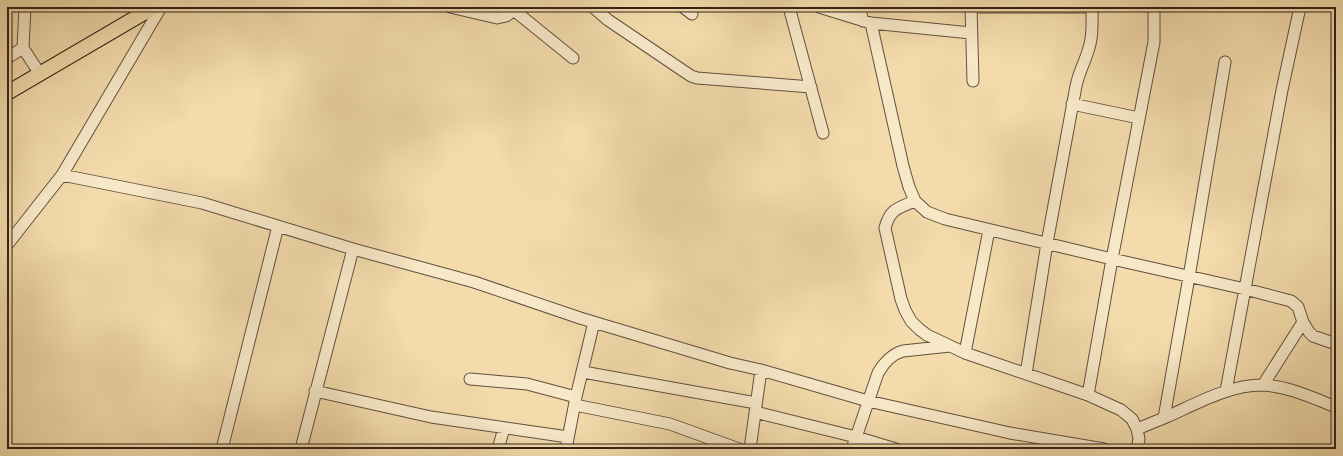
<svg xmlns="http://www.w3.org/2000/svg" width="1343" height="456" viewBox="0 0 1343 456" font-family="'IM FELL Great Primer',serif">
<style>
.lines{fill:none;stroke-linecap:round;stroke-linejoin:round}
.minor-casing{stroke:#62503e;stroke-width:13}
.major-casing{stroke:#32221a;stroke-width:16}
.minor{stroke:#f7e8c8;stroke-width:11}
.major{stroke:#f3dbab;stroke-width:14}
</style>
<rect width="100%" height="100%" fill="#f3dbab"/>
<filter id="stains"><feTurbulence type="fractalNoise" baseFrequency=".005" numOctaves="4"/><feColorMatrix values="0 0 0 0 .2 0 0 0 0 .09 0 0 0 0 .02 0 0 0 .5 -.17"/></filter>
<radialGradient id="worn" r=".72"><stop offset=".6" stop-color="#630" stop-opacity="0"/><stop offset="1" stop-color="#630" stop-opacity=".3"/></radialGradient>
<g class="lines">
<g class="minor-casing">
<path id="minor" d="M450,7L497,18L506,16L514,10
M510,7L573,58
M593,7L608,20L691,76L697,78L811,87
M683,7L692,14
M789,7L823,133
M819,7L871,23L903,166L909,187L915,201C898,208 890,209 885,228L901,299L905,310L911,321L919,329L927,335L965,353L1088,395L1121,410L1132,419L1137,429L1139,439L1137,449
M859,7L863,21
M1154,7V42L1112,259L1245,289L1291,301L1298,307L1303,322L1309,332L1313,336L1336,344
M871,23L971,33
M23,48L25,7
M7,58L23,48L40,74
M973,81L971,7H1092C1092,19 1093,33 1090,44C1087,58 1079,71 1076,86L1047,243L1026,374
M1072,104L1139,118
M62,175L202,203L353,249L474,282L580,318L730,363L761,370L868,401L1010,433L1104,449
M915,201L927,212L945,219L1112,259L1088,395
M7,245L62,175L161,7
M965,353L989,230
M583,372L756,403
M470,379L527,384L576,397
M1263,385L1303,322
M315,391L431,417L568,437
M1226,391L1282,90L1300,7
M575,405L670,424L739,449
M755,412L856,437L896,449
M1164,418C1194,405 1228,385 1262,385C1288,386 1313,398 1336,407
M1137,429L1164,418L1189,277L1225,62
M222,449L278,226
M301,449L353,249
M498,449L504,428
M566,449L576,397L594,322
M750,449L761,370
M852,449L878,373C883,364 892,354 903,351L950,346"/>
</g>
<g class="major-casing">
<path id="major" d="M7,93L154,7"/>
</g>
<use href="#minor" class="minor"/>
<use href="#major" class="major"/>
</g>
<rect width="1343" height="456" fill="none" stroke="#f3dbab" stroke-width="24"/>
<rect x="8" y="8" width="1327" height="440" fill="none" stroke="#32221a" stroke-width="2"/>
<rect x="12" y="12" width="1319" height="432" fill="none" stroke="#32221a"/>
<rect width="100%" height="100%" filter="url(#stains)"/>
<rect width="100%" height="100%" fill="url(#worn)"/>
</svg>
